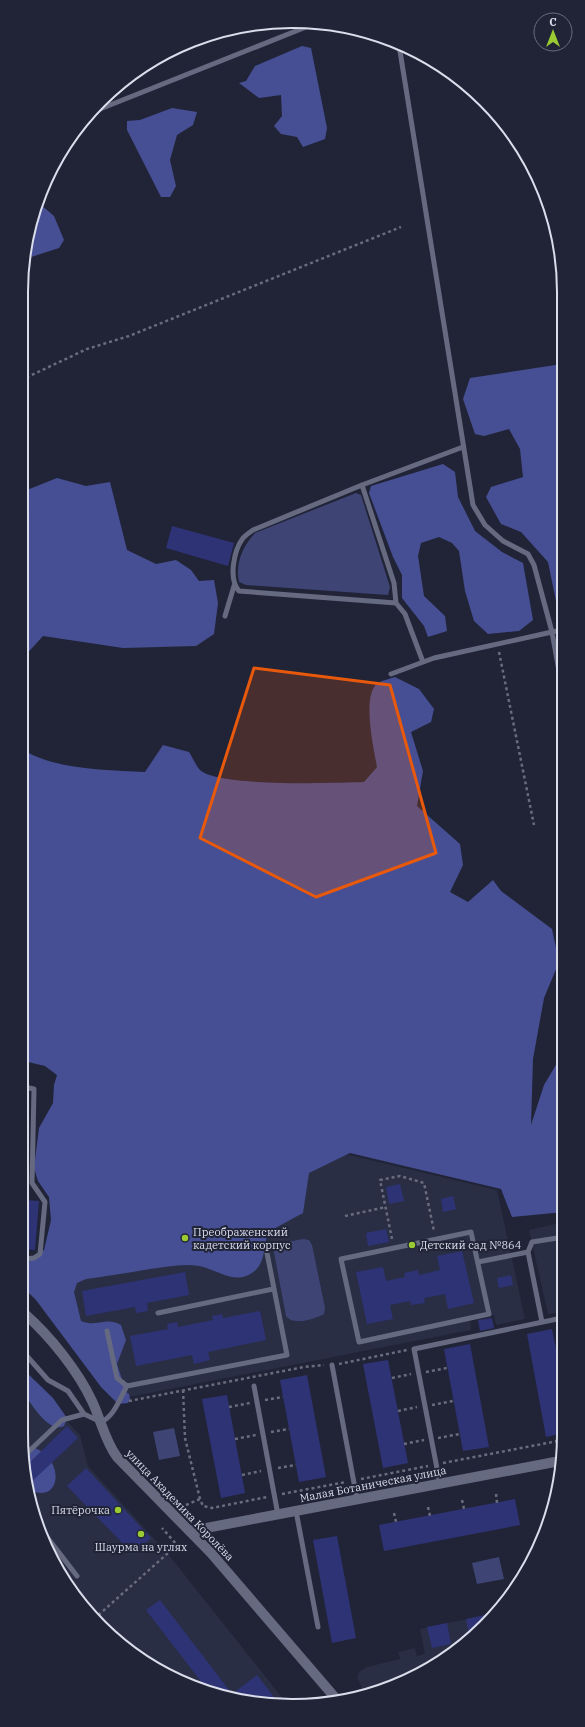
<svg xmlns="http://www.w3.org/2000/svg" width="585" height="1727" viewBox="0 0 585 1727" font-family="'IBM Plex Serif',serif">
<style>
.built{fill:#292e45}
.green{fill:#3e4575}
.forest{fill:#464f94}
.building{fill:#2e3376}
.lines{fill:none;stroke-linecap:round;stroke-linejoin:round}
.path{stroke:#696c7d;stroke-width:2.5;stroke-dasharray:3 3;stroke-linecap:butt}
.service{stroke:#666a81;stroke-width:5}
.minor{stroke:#666a81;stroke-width:10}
.marked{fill:#e8590c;fill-opacity:0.2;stroke:#e8590c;stroke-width:3;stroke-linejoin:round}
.poi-dot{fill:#9bcb32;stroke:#212437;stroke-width:1.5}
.labels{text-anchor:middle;stroke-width:4;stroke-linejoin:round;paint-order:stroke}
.poi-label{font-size:11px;fill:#daddea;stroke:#212437;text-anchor:start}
.street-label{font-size:11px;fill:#daddea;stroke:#212437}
.rim{fill:none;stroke:#daddea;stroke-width:2}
</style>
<rect width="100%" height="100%" fill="#212437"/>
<path class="built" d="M62,1087L497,1190L525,1319L496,1325L494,1315L470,1320L471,1330L129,1397L66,1330Z
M564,1222V1315L557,1313L548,1314L529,1230Z
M26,1378L80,1435L88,1466L168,1554L288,1705L257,1704L172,1678L127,1650L89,1614L42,1538L26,1487Z
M495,1613L485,1626L444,1660L366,1695L357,1678L359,1672L367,1667L400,1659L398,1652L415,1648L417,1656L425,1654L420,1629Z"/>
<path class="green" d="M356,493L361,495L390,587L388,595L246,585L239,582C235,563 243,546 255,533Z
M303,1239L309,1240L312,1245L325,1308L324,1314C315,1319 293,1326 286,1316L273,1247L278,1244Z
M174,1428L180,1456L159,1460L153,1432Z
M499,1557L504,1579L477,1584L472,1563Z"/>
<path class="forest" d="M302,46L311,48L327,128L325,139L303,147L297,137L281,134L274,126L282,116L281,95L259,98L239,83L246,81L255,66Z
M172,108L197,112L193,125L177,135L170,160L176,186L170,197H161L127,130V121L140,120Z
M41,194L40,204L54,216L64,240L59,248L25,259L30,222Z
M562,364V614L556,601L548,562L521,532L501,524L486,497L491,487L523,477L520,449L509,429L484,436L475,434L463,399L470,378Z
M443,464L455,472L458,497L475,531L502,552L523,563L533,620L519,631L488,634L474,621L465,591L459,551L452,543L439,537L421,543L418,556L424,596L445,616L447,631L428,637L424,626L402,598V575L393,557L369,493L371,486Z
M57,478L86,486L110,482L127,550L156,564L176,560L191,570L199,581L214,580L218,603L214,634L196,646L123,648L43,636L23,658V705L22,492Z
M395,677L419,689L434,709L431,722L411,732L423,771L417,806L460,844L463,865L450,892L468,902L493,880L501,891L552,929L559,962L544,998L533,1059L531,1125L544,1085L560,1058H563L564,1212L512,1217L501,1189L350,1153L309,1173L303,1213L268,1232C263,1247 266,1264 252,1273C234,1285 216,1269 199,1266C183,1263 166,1267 150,1269C128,1273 107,1276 86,1279L77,1283L74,1292L81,1321C97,1328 105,1316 121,1325L126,1340L117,1364L126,1392L129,1394L130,1399L128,1403L118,1404L101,1387L36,1300L25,1289V1260L44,1250L51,1220L49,1197L38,1181L34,1168L39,1128L53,1103L54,1085L57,1075L45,1066L24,1061L23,750C57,770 106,770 145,772L163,745L189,752C193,758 196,766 200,770C217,787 337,783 364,782L377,767C374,750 361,694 378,683C383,680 390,679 395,677Z
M26,1372L53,1398L67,1418L64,1426C49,1433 34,1407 26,1397Z
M32,1447C64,1457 62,1500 35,1492L26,1478V1449Z"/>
<path class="building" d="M172,526L234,543L228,566L166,548Z
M400,1184L404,1201L389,1204L386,1187Z
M453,1196L456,1209L443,1212L441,1199Z
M25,1200L39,1201L35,1250L25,1249Z
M386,1229L389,1242L368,1246L366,1233Z
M462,1251L474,1303L448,1309L445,1294L424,1298L425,1303L411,1305L410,1301L390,1305L393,1319L367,1324L356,1272L383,1267L386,1281L405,1277L404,1273L418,1270L419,1275L440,1270L437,1256Z
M185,1272L189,1295L147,1303L148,1311L136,1313L135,1307L86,1316L82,1291Z
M511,1275L513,1285L499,1288L497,1278Z
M260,1311L266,1340L208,1352L210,1360L194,1364L192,1355L136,1366L130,1336L168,1329L167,1324L177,1322L178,1327L213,1320L212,1316L222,1314L223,1318Z
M492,1318L494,1328L480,1331L478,1320Z
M552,1329L564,1389V1433L546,1437L527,1334Z
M470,1344L489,1447L463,1451L444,1349Z
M388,1360L408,1463L383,1468L363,1364Z
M307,1375L326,1477L299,1482L280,1380Z
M227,1395L245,1493L221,1498L202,1399Z
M67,1426L78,1438L26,1487V1466Z
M86,1468L151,1538L133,1554L67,1486Z
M515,1499L520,1525L384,1551L379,1525Z
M337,1536L356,1638L332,1643L313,1540Z
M160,1600L232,1694L257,1675L274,1697L265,1704H257L206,1688L146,1610Z
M495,1613L477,1632L469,1634L466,1619Z
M447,1623L451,1644L432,1648L427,1627Z"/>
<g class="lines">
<path class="path" d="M21,380L87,349L129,336L401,227
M499,652L534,825
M345,1216L386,1207
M392,1239L380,1180L400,1176L424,1183L434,1231
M556,1345L564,1344
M339,1364L407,1350
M426,1372L447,1368
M392,1378L411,1374
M562,1381H564
M183,1390L185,1438L200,1499L203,1506L212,1508L267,1497
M265,1400L283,1397
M129,1401L304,1367L324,1365
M432,1405L453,1401
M229,1407L250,1403
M398,1411L417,1407
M271,1432L289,1429
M438,1438L460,1434
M235,1439L256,1435
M404,1444L424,1440
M443,1463L563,1440
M278,1468L296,1465
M242,1475L261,1471
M361,1479L428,1466
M282,1494L346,1482
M496,1494L497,1503
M462,1500L464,1509
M186,1505L200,1499
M428,1507L430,1516
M394,1513L396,1522
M94,1619L177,1545L162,1528"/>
<path class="service" d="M399,45L473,505L485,525L503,541L528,554L534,565L552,632L562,630
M90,113L316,23
M362,485L394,583L396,603
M225,616L234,586
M423,662L405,614L396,603L239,591C228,579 234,550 243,538C246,535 250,532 253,530L362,485L463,447
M391,674L434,658L552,632L559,671L563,706
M24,1087L34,1089L32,1183L45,1202L40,1254L34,1258L25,1259
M471,1232L489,1314L359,1342L341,1259Z
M478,1262L528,1252
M158,1313L273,1289
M542,1322L528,1252L532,1242L564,1237
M107,1331L117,1378L127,1386
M26,1355L48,1380L68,1391L84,1414
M332,1365L357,1499
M254,1386L278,1515
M26,1454L62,1420L84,1414L101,1422C114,1417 120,1398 127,1386L287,1355L267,1253
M440,1484L414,1349L562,1318L564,1327
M296,1511L318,1627
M37,1524L77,1576"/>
<path class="minor" d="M25,1314C50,1336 78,1371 92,1401C101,1420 105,1441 117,1457L211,1553L338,1701
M190,1531L560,1461"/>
</g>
<path class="marked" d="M254,668L390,685L436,853L316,897L200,838Z"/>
<g class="poi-dot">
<circle cx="185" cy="1238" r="4"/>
<circle cx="412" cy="1245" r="4"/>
<circle cx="118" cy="1510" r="4"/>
<circle cx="141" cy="1534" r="4"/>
</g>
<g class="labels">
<g class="poi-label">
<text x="193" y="1236">Преображенский<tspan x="193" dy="13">кадетский корпус</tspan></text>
<text x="420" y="1249">Детский сад №864</text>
<text x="110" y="1514" text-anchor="end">Пятёрочка</text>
<text x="141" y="1551" text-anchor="middle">Шаурма на углях</text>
</g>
<g class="street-label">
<text transform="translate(373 1484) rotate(-11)" y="4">Малая Ботаническая улица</text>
<text transform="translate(180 1505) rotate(46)" y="4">улица Академика Королёва</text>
</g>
</g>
<path d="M0 0H585V1727H0ZM292 28H293A264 264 0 0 1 557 292V1435A264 264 0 0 1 293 1699H292A264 264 0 0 1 28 1435V292A264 264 0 0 1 292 28Z" fill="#212437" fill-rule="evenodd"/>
<path class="rim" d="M292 28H293A264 264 0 0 1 557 292V1435A264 264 0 0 1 293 1699H292A264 264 0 0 1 28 1435V292A264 264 0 0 1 292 28Z"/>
<g transform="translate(553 32)"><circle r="19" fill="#212437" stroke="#6b6e7f"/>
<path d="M0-3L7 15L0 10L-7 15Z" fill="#9bcb32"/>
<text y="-6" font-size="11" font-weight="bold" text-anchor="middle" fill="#daddea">С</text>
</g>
</svg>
